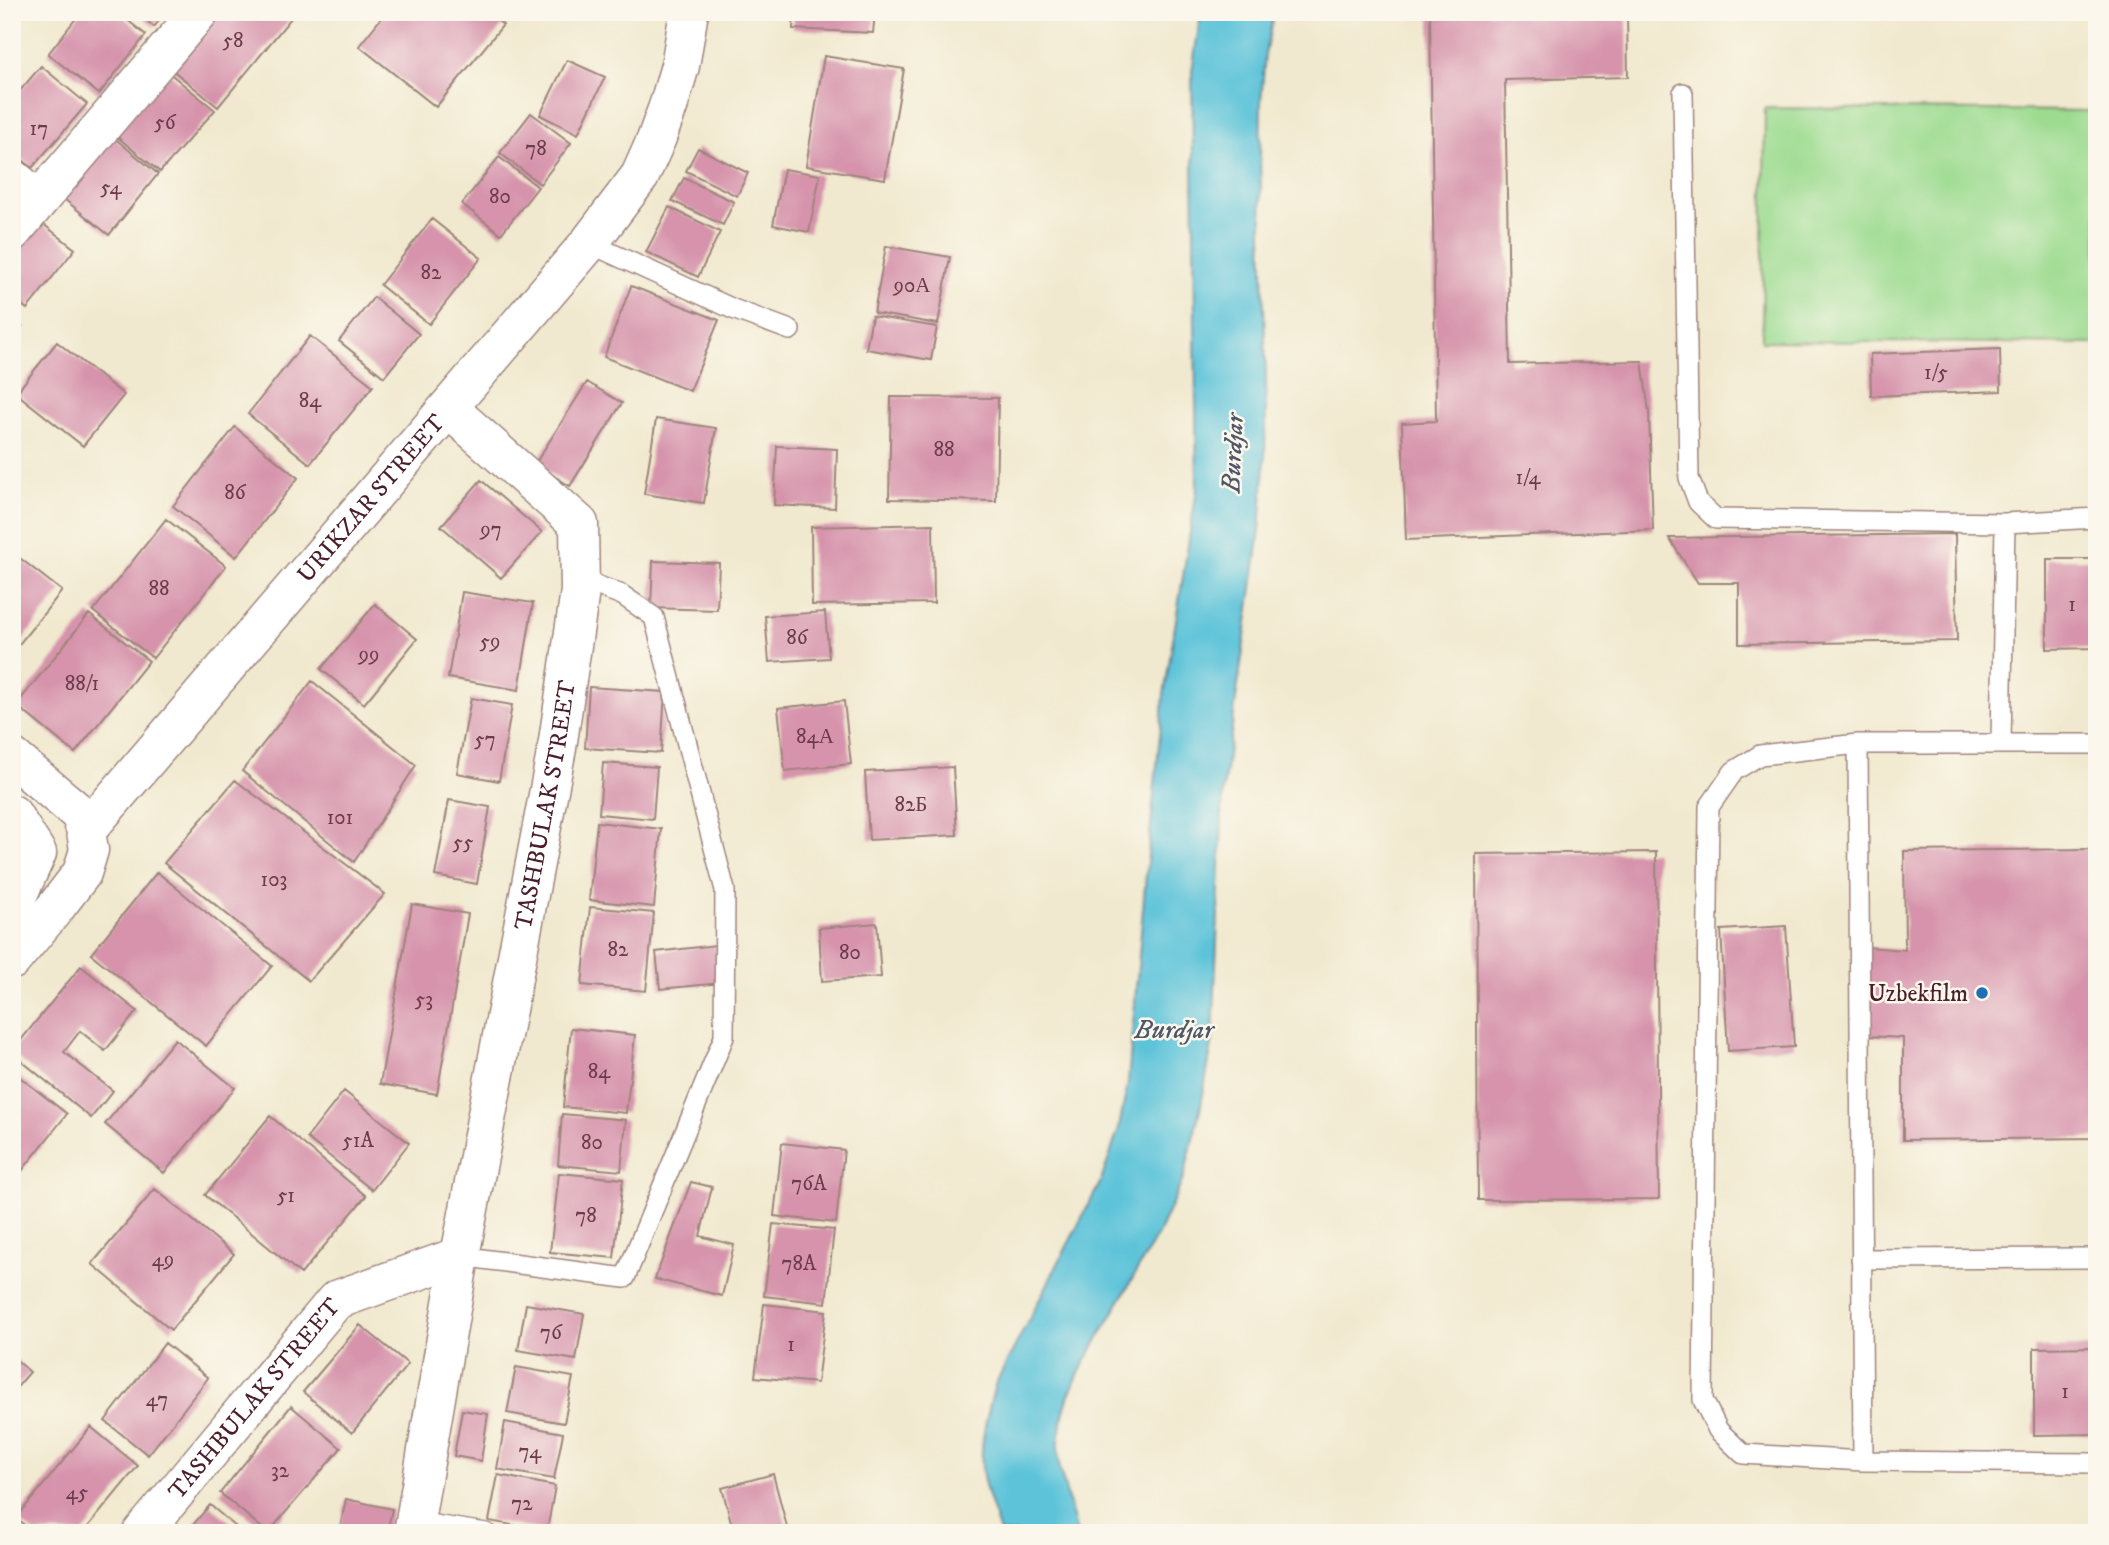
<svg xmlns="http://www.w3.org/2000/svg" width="2109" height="1545" viewBox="0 0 2109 1545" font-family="'IM FELL DW Pica',serif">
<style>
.green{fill:#9cdb90;stroke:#737d5e;stroke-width:2}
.water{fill:#5cc3d9;stroke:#537182;stroke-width:2}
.building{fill:#d693ab}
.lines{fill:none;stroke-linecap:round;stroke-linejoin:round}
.lane-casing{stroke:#9e847d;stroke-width:22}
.street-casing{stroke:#9e847d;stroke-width:41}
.secondary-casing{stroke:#9e847d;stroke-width:41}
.lane{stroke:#fff;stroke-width:19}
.street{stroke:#fff;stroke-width:38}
.secondary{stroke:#fff;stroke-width:38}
.poi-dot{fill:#1f6fb2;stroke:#fbf7ec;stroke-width:2.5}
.labels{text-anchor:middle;stroke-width:5;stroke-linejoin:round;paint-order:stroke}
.number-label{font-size:21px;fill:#6d3c4b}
.street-label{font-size:24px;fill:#4a1f2b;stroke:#fbf7ec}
.poi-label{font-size:24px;fill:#4a1f2b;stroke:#fbf7ec;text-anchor:end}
.water-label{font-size:26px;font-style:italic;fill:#505868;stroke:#fbf7ec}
</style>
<rect width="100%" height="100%" fill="#fbf7ec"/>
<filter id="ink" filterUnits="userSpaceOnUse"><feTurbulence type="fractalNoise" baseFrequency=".0143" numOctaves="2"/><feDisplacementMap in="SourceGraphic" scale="14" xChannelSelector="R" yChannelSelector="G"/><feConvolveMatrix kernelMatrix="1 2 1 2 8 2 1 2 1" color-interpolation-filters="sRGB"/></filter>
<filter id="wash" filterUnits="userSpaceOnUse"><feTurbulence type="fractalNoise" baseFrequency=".00686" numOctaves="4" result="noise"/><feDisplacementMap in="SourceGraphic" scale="28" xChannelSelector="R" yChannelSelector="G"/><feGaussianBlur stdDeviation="1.57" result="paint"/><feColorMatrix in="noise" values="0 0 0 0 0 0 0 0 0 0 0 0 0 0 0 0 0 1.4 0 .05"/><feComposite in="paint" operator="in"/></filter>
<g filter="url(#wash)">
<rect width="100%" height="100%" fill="#f1e9cf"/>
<path class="green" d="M1765,108L2097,111V344L1762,341Z"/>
<path class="water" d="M1201,12H1274L1265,54L1261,101L1260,158L1266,379L1265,460L1260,531L1223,790L1213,1039L1201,1105L1184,1177L1158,1234L1082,1367L1069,1394L1061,1422L1058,1449L1060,1469L1077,1533H1000C994,1513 983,1488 982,1468C980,1440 988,1412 995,1385L1101,1181L1119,1128L1128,1082L1146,874L1164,695L1197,489L1192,71Z"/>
<g id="blocks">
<path class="building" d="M81,12H117L146,35L99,94L48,54Z
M137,12H166L154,27Z
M216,12H296L218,107L170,68Z
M386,12H487L503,25L436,107L359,46Z
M794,12H875L873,33L793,29Z
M1430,12H1627L1628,77L1505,80L1510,364L1642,361L1649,412L1653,530L1406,540L1402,423L1436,421Z
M824,56L904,69L885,179L806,166Z
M567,60L605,77L578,134L540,115Z
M41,66L87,104L32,168L12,151V100Z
M168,72L215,110L160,172L115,135Z
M531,113L571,143L540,184L500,153Z
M113,137L158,174L109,235L64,199Z
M698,148L748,173L737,196L686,171Z
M499,157L538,187L501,234L462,204Z
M784,169L820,175L809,232L773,225Z
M684,178L734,202L723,225L672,201Z
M669,207L720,232L698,277L646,252Z
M432,219L481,258L429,324L380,285Z
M38,220L75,249L27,309L12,297V251Z
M886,246L950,257L938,324L874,313Z
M631,286L719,320L690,391L604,357Z
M374,297L419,334L384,377L339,341Z
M872,316L937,327L931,360L866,349Z
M12,319L22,326L12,337Z
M310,336L373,386L310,464L248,414Z
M57,342L124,395L83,446L16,393Z
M2000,349L2001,391L1871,396L1870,354Z
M587,382L622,403L570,486L535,464Z
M891,397L998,398L996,501L889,499Z
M656,419L716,428L704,503L644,494Z
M235,427L298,478L236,557L173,506Z
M777,446L837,449L835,508L774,505Z
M481,480L542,532L501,578L441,526Z
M166,519L226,566L153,658L93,611Z
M933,524L934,603L812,605L811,527Z
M1955,534L1957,641L1739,644V583H1698L1669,538Z
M12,552L62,591L12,653Z
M2047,559H2097V648L2047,649Z
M653,561L719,563L717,610L651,608Z
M462,592L533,603L519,690L448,678Z
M375,604L417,639L364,704L321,669Z
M825,612L829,658L769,662L765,616Z
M89,614L149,661L75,753L16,705Z
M312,681L416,765L354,862L242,771Z
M589,687L665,692L661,753L585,748Z
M471,698L512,705L499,781L457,773Z
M844,701L851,764L785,771L778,708Z
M603,763L657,767L653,819L599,814Z
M953,767L957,835L869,840L865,772Z
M235,780L385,894L309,981L164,863Z
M449,800L490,807L477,884L435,876Z
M597,822L661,829L654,907L589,900Z
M2097,849V1138L1903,1140V1038L1868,1036L1867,947L1905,950L1904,851Z
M1656,852L1659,1199L1478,1200L1476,854Z
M157,872L272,966L206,1046L91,954Z
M412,904L468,914L437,1094L380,1084Z
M590,907L654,913L646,991L582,985Z
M877,923L881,977L822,981L819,928Z
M1786,926L1794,1047L1728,1051L1721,930Z
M716,945L721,983L660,989L656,952Z
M81,966L137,1011L105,1051L80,1031L64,1052L113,1091L91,1118L12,1053V1051Z
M571,1028L635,1035L626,1113L563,1107Z
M175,1039L235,1088L164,1173L105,1124Z
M12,1071L67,1114L20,1173L12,1167Z
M344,1091L409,1143L372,1190L307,1138Z
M562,1114L626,1120L621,1171L558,1165Z
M270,1116L366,1196L301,1274L205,1195Z
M782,1143L844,1150L836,1223L774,1216Z
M559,1173L623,1179L614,1258L550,1252Z
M691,1182L712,1187L700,1236L734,1245L722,1296L655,1279Z
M155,1189L234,1254L171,1330L92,1264Z
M773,1224L834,1230L826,1303L764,1296Z
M526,1304L584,1314L576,1360L518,1350Z
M764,1304L826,1311L817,1383L755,1377Z
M360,1325L408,1364L352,1433L303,1392Z
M165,1343L208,1378L148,1455L105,1421Z
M2097,1347V1434L2034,1435V1348Z
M12,1356L30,1372L12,1393Z
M516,1367L573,1377L564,1423L507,1413Z
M291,1406L341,1448L268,1533L220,1493Z
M462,1410L488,1414L481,1461L454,1456Z
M505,1422L563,1433L554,1479L497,1469Z
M91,1427L138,1466L83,1533H34L16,1518Z
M773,1474L787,1527L768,1533H734L722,1488Z
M498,1475L555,1486L547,1531L489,1521Z
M346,1499L392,1509L387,1533H339Z
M210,1505L243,1533H186Z"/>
</g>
</g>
<g filter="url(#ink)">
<use href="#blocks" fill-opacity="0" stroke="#9e847d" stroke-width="2"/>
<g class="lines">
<g class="lane-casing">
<path id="lane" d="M1683,93L1689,478L1698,502L1716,519L2005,523L2097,518
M589,243L733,309L790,330
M2001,743L2005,523
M1858,744L1863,1461
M2097,744H1858L1760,755L1734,771L1709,807L1703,1400L1718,1430L1743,1454L1863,1461L2097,1463
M460,1256L625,1278L724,1037L725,890L654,617L622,595L580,579
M1861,1259L2097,1258
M415,1522L486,1533"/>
</g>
<g class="street-casing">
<g id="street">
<path d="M12,178L39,200"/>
<path d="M12,232L199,12"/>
<path id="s1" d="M86,831L589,243L640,176L656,140L669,104L680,66L689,12"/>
<path id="s2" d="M142,1533L336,1300L460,1256"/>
<path id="s3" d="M413,1533L460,1256L557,748L580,591L579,524L448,408"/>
</g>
</g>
<g class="secondary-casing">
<path id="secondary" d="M12,757L80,814L86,831L89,850L82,873L56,907L12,960
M12,814L37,853
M12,903L17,897L37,853"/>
</g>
<use href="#lane" class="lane"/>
<use href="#street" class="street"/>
<use href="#secondary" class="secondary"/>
</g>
</g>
<circle class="poi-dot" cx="1982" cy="993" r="7"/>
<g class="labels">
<g class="number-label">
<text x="233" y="47">58</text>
<text x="165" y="129">56</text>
<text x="39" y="135">17</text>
<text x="536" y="155">78</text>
<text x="111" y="194">54</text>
<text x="500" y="203">80</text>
<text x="431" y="279">82</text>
<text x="912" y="292">90А</text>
<text x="1936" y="379">1/5</text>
<text x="310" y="407">84</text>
<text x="944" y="456">88</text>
<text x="1528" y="484">1/4</text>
<text x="235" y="499">86</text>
<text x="491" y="536">97</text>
<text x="159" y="595">88</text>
<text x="2072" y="611">1</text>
<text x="797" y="644">86</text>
<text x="490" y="648">59</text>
<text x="369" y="661">99</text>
<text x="82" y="690">88/1</text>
<text x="815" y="743">84А</text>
<text x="485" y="746">57</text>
<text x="911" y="811">82Б</text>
<text x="340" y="824">101</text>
<text x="463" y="849">55</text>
<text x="274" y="886">103</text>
<text x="618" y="956">82</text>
<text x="850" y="959">80</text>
<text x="424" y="1006">53</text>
<text x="599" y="1078">84</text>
<text x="358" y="1147">51A</text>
<text x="592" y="1149">80</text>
<text x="809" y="1190">76A</text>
<text x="286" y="1202">51</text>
<text x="586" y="1222">78</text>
<text x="163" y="1266">49</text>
<text x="799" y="1270">78A</text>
<text x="551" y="1339">76</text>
<text x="791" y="1351">1</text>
<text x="2065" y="1398">1</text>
<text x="157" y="1406">47</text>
<text x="530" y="1458">74</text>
<text x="280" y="1477">32</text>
<text x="77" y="1499">45</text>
<text x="522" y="1510">72</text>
</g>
<g class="street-label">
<text dy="8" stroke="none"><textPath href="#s1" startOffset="438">URIKZAR STREET</textPath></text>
<text dy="8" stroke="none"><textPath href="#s3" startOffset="740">TASHBULAK STREET</textPath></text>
<text dy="8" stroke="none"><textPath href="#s2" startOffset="175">TASHBULAK STREET</textPath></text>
</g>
<g class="poi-label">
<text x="1968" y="1001">Uzbekfilm</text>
</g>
<g class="water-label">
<text transform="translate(1232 453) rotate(-87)" y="9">Burdjar</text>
<text x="1174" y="1038">Burdjar</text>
</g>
</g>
<rect width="2109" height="1545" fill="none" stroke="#fbf7ec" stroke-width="42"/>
</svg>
